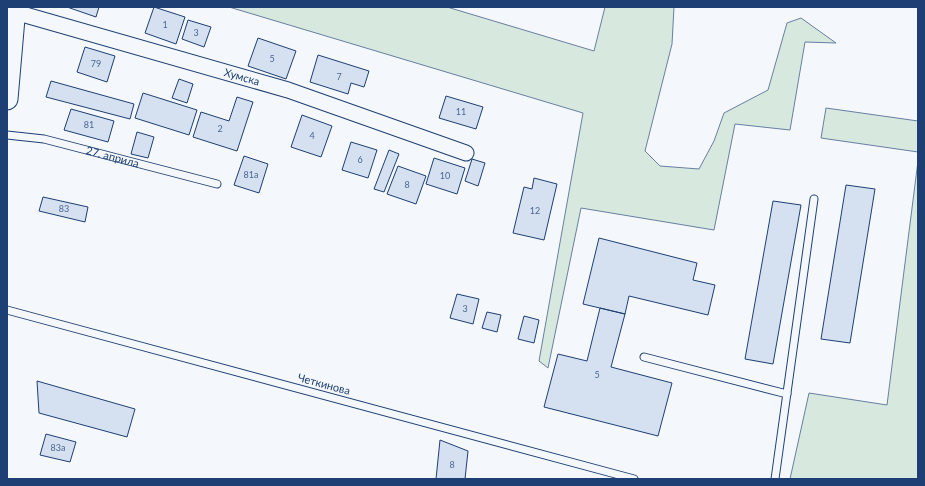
<svg xmlns="http://www.w3.org/2000/svg" width="925" height="486" viewBox="0 0 925 486" font-family="Lato,sans-serif">
<style>
.green{fill:#d7e8df;stroke:#687fa3}
.building{fill:#d5e0f0;stroke:#1d3f73}
.lines{fill:none;stroke-linecap:round;stroke-linejoin:round}
.lane-casing{stroke:#1d3f73;stroke-width:9}
.street-casing{stroke:#1d3f73;stroke-width:17}
.secondary-casing{stroke:#1d3f73;stroke-width:23}
.lane{stroke:#f4f7fb;stroke-width:7}
.street{stroke:#f4f7fb;stroke-width:15}
.secondary{stroke:#f4f7fb;stroke-width:21}
.labels{text-anchor:middle;stroke-width:3;stroke-linejoin:round;paint-order:stroke}
.number-label{font-size:9px;fill:#4b6792}
.street-label{font-size:11px;fill:#1d3f73;stroke:#f4f7fb}
</style>
<rect width="100%" height="100%" fill="#f4f7fb"/>
<path class="green" d="M229,7H447L594,51L605,7H674L672,44L645,151L660,166L699,169L714,141L724,113L768,90L787,23L801,18L836,43L805,42L790,130L735,124L714,230L581,208L548,368L539,361L583,113Z
M826,108L918,121V152L821,138Z
M918,161V479H790L809,393L887,405Z"/>
<path class="building" d="M67,7H99L96,17Z
M154,7L185,17L176,44L145,33Z
M188,20L211,27L204,47L182,39Z
M258,38L296,51L286,79L248,66Z
M85,47L115,56L107,82L77,72Z
M318,55L369,71L364,87L351,83L348,94L310,82Z
M179,79L193,84L187,103L172,98Z
M51,81L134,104L130,119L46,97Z
M143,93L197,110L189,135L135,118Z
M446,96L483,107L476,129L439,118Z
M237,97L253,102L237,151L193,137L201,112L229,121Z
M71,109L114,121L108,142L64,130Z
M302,115L332,126L321,157L291,147Z
M137,132L154,137L148,158L131,154Z
M351,142L377,150L368,178L342,170Z
M389,150L399,154L384,192L374,189Z
M244,156L268,164L259,193L234,185Z
M434,158L465,168L457,194L426,184Z
M472,159L485,163L478,186L465,181Z
M398,166L426,176L416,204L387,194Z
M534,178L557,184L544,240L513,233L524,187L532,189Z
M846,185L875,189L850,343L821,339Z
M43,197L88,207L85,222L39,211Z
M773,201L801,205L773,364L745,359Z
M599,238L697,263L693,280L715,285L708,315L629,296L625,314L583,304Z
M457,294L479,299L473,324L450,318Z
M600,308L625,314L611,367L672,383L658,436L544,407L558,354L587,361Z
M487,312L501,315L497,332L482,328Z
M524,316L539,320L534,343L518,339Z
M37,381L135,409L127,437L39,413Z
M46,434L76,442L70,462L40,455Z
M440,440L468,451L465,479H436Z"/>
<g class="lines">
<g class="lane-casing">
<g id="lane">
<path id="s1" d="M7,135L44,139L217,184"/>
<path d="M7,310L634,479"/>
<path d="M644,357L787,394"/>
<path d="M775,479L814,199"/>
</g>
</g>
<g class="street-casing">
<g id="street">
<path id="s2" d="M15,12L288,90L466,153"/>
</g>
</g>
<g class="secondary-casing">
<path id="secondary" d="M7,99L15,7"/>
</g>
<use href="#lane" class="lane"/>
<use href="#street" class="street"/>
<use href="#secondary" class="secondary"/>
</g>
<g class="labels">
<g class="number-label">
<text x="165" y="28">1</text>
<text x="196" y="36">3</text>
<text x="272" y="62">5</text>
<text x="96" y="67">79</text>
<text x="339" y="80">7</text>
<text x="461" y="115">11</text>
<text x="89" y="128">81</text>
<text x="220" y="132">2</text>
<text x="312" y="139">4</text>
<text x="360" y="163">6</text>
<text x="251" y="178">81a</text>
<text x="445" y="179">10</text>
<text x="407" y="188">8</text>
<text x="64" y="212">83</text>
<text x="535" y="214">12</text>
<text x="465" y="312">3</text>
<text x="597" y="378">5</text>
<text x="58" y="451">83a</text>
<text x="452" y="468">8</text>
</g>
<g class="street-label">
<text dy="4" stroke="none"><textPath href="#s2" startOffset="236">Хумска</textPath></text>
<text dy="4" stroke="none"><textPath href="#s1" startOffset="108">27. априла</textPath></text>
<text transform="translate(324 384) rotate(15)" y="4">Четкинова</text>
</g>
</g>
<rect width="925" height="486" fill="none" stroke="#1d3f73" stroke-width="16"/>
</svg>
